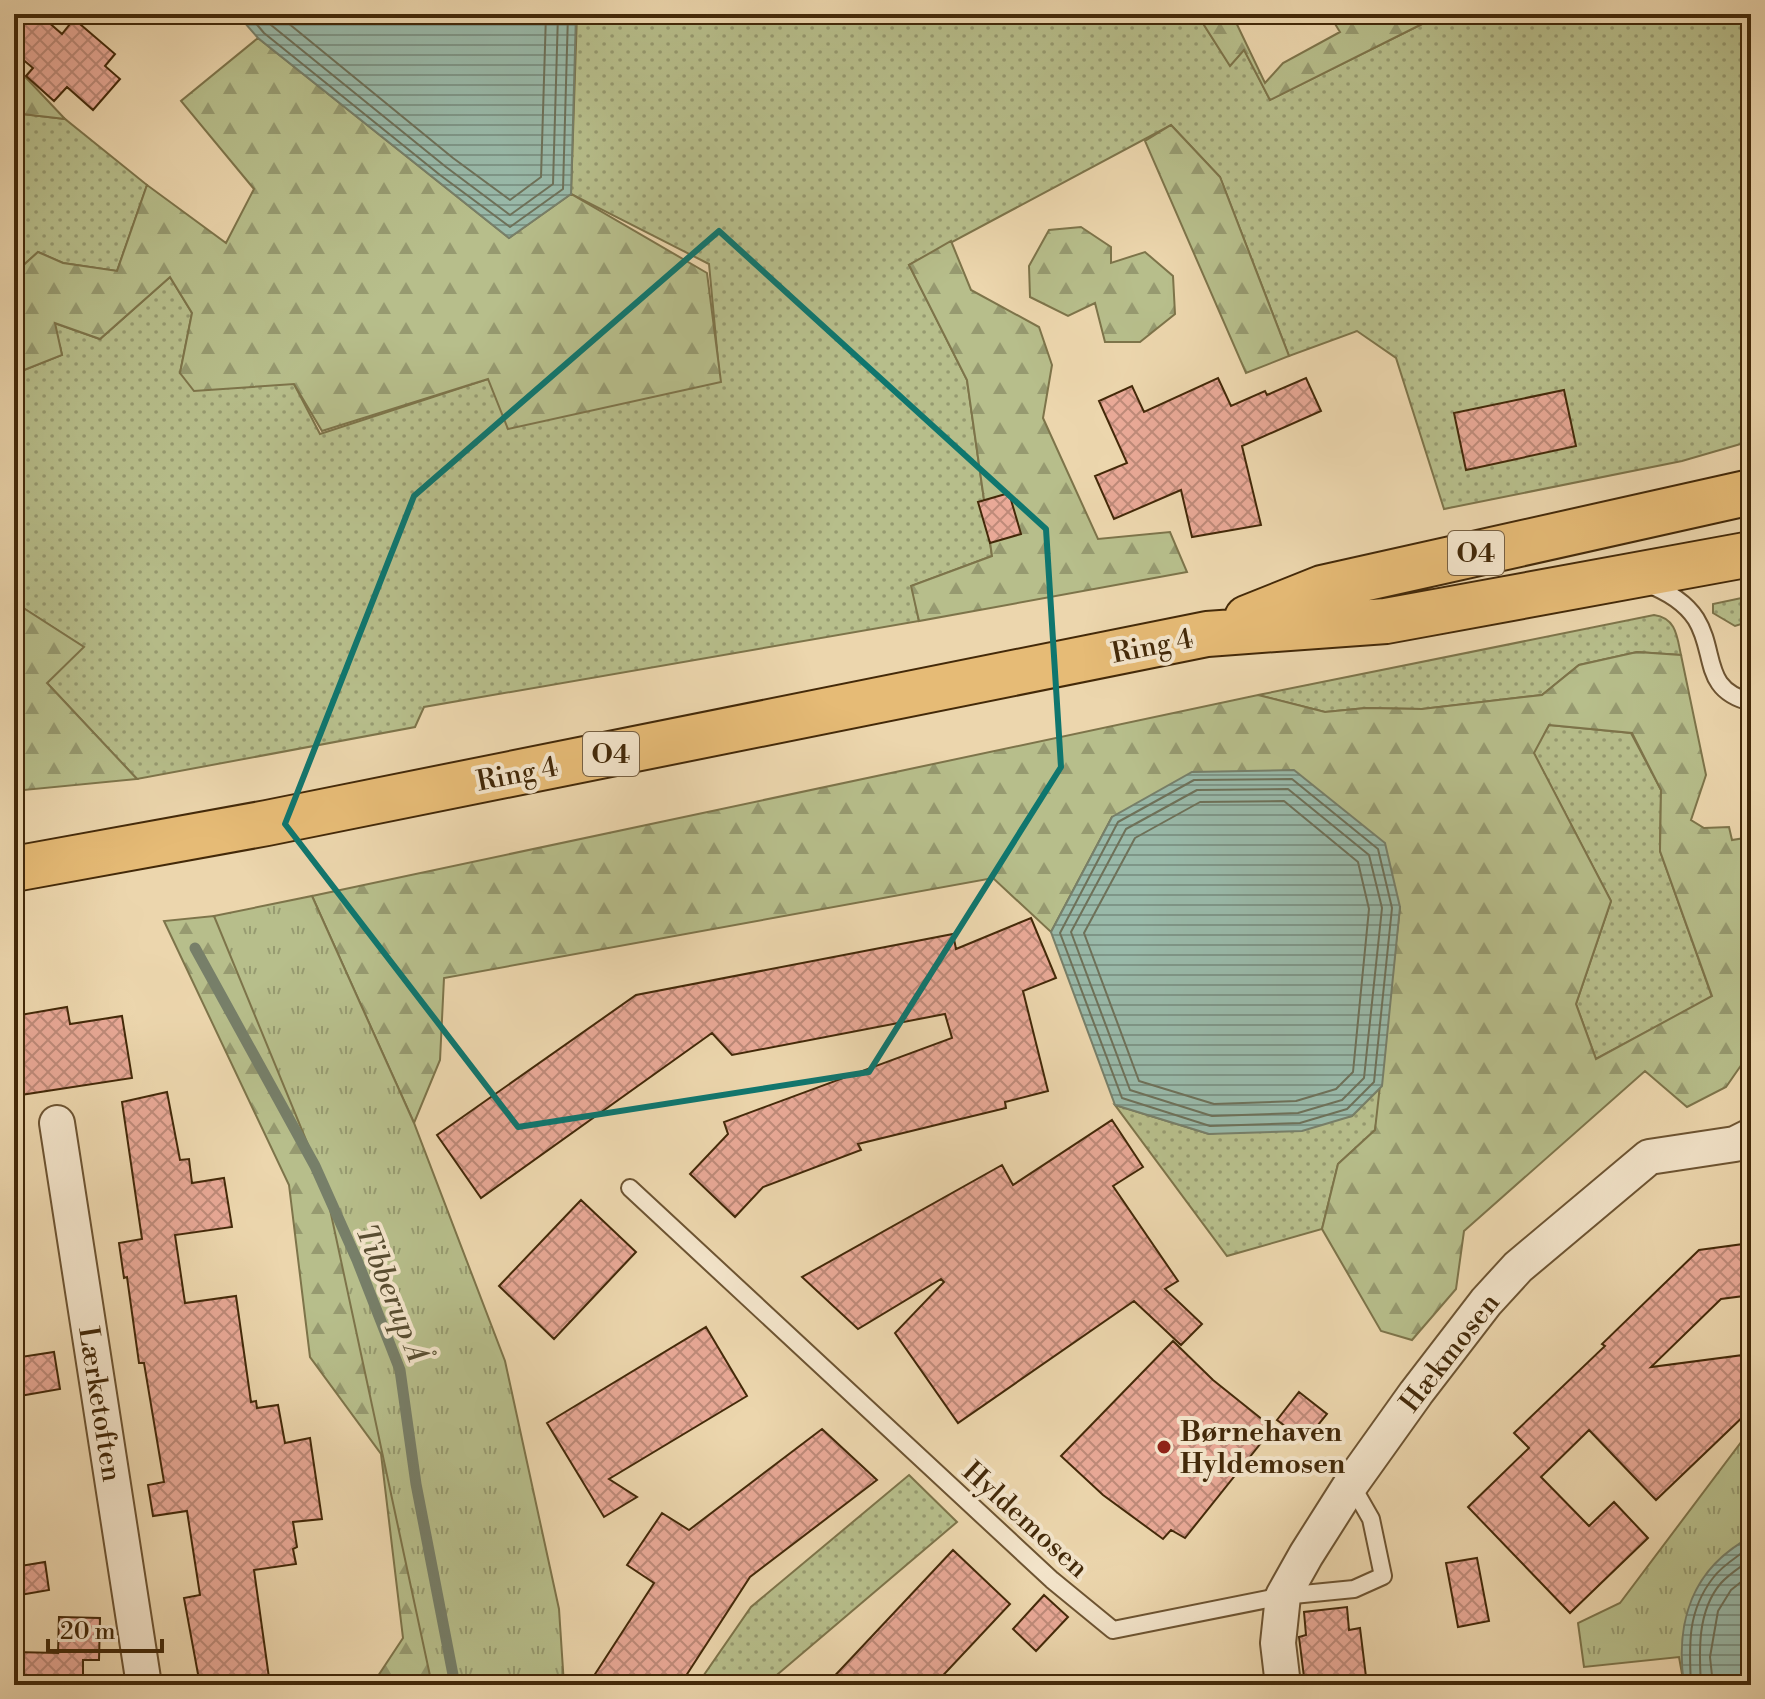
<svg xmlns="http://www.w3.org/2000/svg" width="1765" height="1699" viewBox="0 0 1765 1699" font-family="'Libre Bodoni',serif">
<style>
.grass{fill:url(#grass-dots);stroke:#7d744a;stroke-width:2}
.forest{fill:url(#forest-firs);stroke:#7d744a;stroke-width:2;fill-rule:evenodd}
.park{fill:url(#park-tufts);stroke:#7d744a;stroke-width:2}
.water{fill:url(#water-rules);stroke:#777f69;stroke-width:2}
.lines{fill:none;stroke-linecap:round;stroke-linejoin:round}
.shore{stroke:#6e7159;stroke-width:2}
.stream{stroke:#777f69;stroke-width:11}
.building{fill:url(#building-cross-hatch);stroke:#432909;stroke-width:2}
.lane-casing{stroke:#6d5432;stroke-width:20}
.street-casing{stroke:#6d5432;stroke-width:38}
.primary-casing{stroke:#432909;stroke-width:48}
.lane{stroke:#f3e4ca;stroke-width:16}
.street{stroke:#f3e4ca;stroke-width:34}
.primary{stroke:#e6bb76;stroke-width:44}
.marked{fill:none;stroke:#0f766e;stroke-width:6;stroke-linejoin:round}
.poi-dot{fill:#8f2418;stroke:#f3e4ca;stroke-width:3}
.labels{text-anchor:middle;stroke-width:8;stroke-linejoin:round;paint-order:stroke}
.shield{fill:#f3e4ca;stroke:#786143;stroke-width:2}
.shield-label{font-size:26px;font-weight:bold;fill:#432909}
.street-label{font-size:28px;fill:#432909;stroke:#f3e4ca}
.poi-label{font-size:28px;font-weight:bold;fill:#432909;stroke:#f3e4ca;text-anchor:start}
.water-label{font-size:30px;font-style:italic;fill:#584d31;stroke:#f3e4ca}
</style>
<defs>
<pattern id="grass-dots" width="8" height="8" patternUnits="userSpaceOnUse" patternTransform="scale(2)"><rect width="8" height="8" fill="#b7be8b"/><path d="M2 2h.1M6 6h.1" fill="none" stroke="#969a70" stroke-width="1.8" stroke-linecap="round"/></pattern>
<pattern id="forest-firs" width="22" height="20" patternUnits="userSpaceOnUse" patternTransform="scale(2)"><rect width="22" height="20" fill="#b7be8b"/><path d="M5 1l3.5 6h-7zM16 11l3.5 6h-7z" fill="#969a70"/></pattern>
<pattern id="park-tufts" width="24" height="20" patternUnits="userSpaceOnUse" patternTransform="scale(2)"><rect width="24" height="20" fill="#b7be8b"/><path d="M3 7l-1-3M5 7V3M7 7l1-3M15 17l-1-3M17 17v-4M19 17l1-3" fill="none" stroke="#969a70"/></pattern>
<pattern id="water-rules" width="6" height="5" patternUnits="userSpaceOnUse" patternTransform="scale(2)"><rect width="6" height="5" fill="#99b9a9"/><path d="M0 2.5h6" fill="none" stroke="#7e9688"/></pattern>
<pattern id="building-cross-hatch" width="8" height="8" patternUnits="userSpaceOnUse" patternTransform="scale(2)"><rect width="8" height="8" fill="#e9a997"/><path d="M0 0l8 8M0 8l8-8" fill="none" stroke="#be8a79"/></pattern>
</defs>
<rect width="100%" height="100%" fill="#ecd6ad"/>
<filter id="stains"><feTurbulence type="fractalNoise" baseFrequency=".0025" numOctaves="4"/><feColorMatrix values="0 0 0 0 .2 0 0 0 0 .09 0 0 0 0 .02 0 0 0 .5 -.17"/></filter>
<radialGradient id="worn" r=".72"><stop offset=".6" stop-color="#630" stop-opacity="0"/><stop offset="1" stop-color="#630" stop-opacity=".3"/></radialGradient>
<path class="grass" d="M577,14H1197L1230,65L1244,49L1270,100L1442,14H1751V441L1682,461L1444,509L1396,358L1357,331L1289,356L1220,177L1171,125L909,265L967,380L992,556L912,586L919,621L424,707L415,727L137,779L47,683L83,647L14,602V374L62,355L54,323L100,339L170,277L192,313L180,373L294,384L320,434L488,379L720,382L709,264L571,194Z
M14,113L65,119L147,185L117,271L63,263L38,252L17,271L14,268Z
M1751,596V621L1735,626L1713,613V604Z
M1654,615C1676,618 1677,636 1681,655L1637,652L1579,665L1542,695L1422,709L1366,708L1325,712L1258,695Z
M1549,725L1631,733L1661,790L1660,851L1712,997L1596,1059L1576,1004L1611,901L1533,752Z
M1382,1086L1375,1130L1338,1164L1322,1229L1227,1256L1115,1105L1209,1134L1352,1116Z
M909,1475L957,1522L765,1685H697L751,1607Z"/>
<path class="forest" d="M1197,14H1232L1265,83L1283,63L1340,32L1329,14H1442L1270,100L1244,50L1230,66Z
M258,38L509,238L571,194L707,273L721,382L508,429L488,379L322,431L294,384L194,391L180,373L192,313L170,277L100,339L55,323L62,355L14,374V282L17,271L38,252L63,263L117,271L147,185L226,243L254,189L181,101Z
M14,65L65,119L14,113Z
M1171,125L1220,177L1289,356L1246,373L1145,141Z
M1081,227L1111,247V263L1145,252L1173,276L1175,314L1140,342H1105L1095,303L1068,316L1030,297L1029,266L1049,230Z
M951,241L971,290L1039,327L1052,365L1043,418L1098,539L1170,532L1187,572L919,621L911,586L992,556L967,380L909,265Z
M14,602L84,647L47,683L137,779L14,791Z
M1637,652L1681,655L1706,775L1691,820L1704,828L1729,827L1732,840L1751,837V1051L1726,1087L1687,1107L1645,1071L1464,1231L1456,1289L1412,1340L1381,1331L1322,1229L1338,1164L1375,1130L1400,907L1112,817L1051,932L993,878L444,978L440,1060L414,1123L312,896L1258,695L1325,712L1366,708L1422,709L1542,695L1579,665ZM1549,725L1632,733L1661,790L1660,851L1712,996L1596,1059L1576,1004L1611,901L1534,753Z
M214,916L303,1060L465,1685H372L403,1638L381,1454L310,1357L289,1185L164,921Z"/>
<path class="park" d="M312,896L414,1123L505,1361L559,1609L564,1685H432L325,1186L214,916Z
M1751,1429V1685H1684L1679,1657L1584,1667L1578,1623L1620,1603Z"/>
<path class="water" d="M237,14H576L571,194L509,238L258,38Z
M1294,770L1385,843L1400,907L1382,1086L1352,1116L1302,1131L1209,1134L1115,1105L1051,932L1112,817L1192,772Z
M1751,1537V1685H1684C1675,1622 1692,1568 1751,1537Z"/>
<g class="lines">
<path class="shore" d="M248,14L264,33L440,175L510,227L563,189L568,14
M261,14L271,25L446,167L510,215L553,184L558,14
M277,14L453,158L510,200L541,177L546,14
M1292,779L1378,849L1392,908L1374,1082L1347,1109L1300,1123L1210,1126L1122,1098L1060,933L1118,822L1194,780Z
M1288,789L1369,855L1382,908L1364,1078L1342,1100L1298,1113L1212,1116L1130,1090L1071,932L1126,829L1197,790Z
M1284,801L1358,862L1369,909L1353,1072L1336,1089L1296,1101L1214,1104L1139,1081L1084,933L1135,838L1200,802Z
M1691,1685C1689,1646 1687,1611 1713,1578C1722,1565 1739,1556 1751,1546
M1701,1685C1699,1651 1697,1611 1721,1583C1729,1574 1742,1566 1751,1559
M1713,1685L1710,1657L1718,1611L1731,1590L1751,1574"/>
<path class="stream" d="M195,948L315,1166L357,1260L400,1370L416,1484L455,1685"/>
</g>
<path class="building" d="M14,14H39L62,34L74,19L115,54L105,66L120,79L93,110L67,87L54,101L26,76L33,68L14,52Z
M1218,378L1231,406L1265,391L1267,395L1306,378L1321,411L1242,446L1261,525L1192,537L1181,490L1114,519L1095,476L1127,463L1099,401L1132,386L1144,412Z
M1564,390L1576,446L1466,470L1454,413Z
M1009,493L1021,534L990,543L978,502Z
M1031,918L1056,978L1023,991L1048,1091L1005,1102L1006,1108L858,1144L861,1150L763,1187L735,1217L690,1174L728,1134L724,1122L952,1038L945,1014L732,1055L712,1033L481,1198L437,1135L636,995L953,934L956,949Z
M67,1007L70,1024L122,1016L132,1078L14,1096V1016Z
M167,1092L180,1160L189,1159L192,1183L224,1178L232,1227L175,1235L185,1303L236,1296L251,1402L256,1401L257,1408L278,1405L285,1443L310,1438L322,1519L293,1522L297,1547L293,1549L296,1564L254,1570L270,1685H200L184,1598L200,1595L187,1511L153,1516L148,1485L164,1482L144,1363H139L127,1277L124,1278L119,1243L142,1239L122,1102Z
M1112,1120L1143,1167L1113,1186L1178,1281L1165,1289L1202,1324L1181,1345L1134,1301L958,1423L895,1333L944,1282L941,1279L858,1329L802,1277L1002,1165L1013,1185Z
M581,1200L636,1252L554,1339L499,1286Z
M1751,1243V1295L1721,1299L1651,1367L1751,1354V1409L1656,1500L1589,1430L1541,1477L1589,1526L1614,1502L1648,1538L1570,1613L1468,1507L1529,1448L1514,1433L1605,1346L1602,1344L1699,1250Z
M706,1327L747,1396L609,1479L637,1497L604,1517L547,1423Z
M1173,1341L1213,1380L1273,1428L1185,1538L1171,1530L1163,1539L1103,1495L1061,1456Z
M54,1352L60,1389L14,1397V1358Z
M1299,1392L1327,1414L1305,1441L1277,1420Z
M822,1429L877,1480L750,1577L680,1685H588L654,1583L627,1565L662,1513L689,1530Z
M953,1550L1010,1604L934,1685H826Z
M1477,1558L1489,1621L1458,1627L1446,1563Z
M45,1562L49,1590L14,1596V1567Z
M1044,1595L1068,1617L1036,1651L1013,1629Z
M1347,1607L1349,1630L1360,1628L1367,1685H1305L1299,1637L1306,1635L1304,1612Z
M59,1617L100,1618L99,1660H83V1685H15V1652L58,1653Z"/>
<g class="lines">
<g class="lane-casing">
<path id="lane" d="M1645,583C1664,590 1685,602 1696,619C1717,653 1701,690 1751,702
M630,1188L1052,1580L1113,1630L1283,1596L1354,1589L1383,1576L1371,1519L1351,1484"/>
</g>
<g class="street-casing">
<path id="street" d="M57,1123L144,1685
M1283,1685L1278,1643L1283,1596L1306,1555L1351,1484L1416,1393L1486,1302L1518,1267L1649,1157L1735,1144L1751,1136"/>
</g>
<g class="primary-casing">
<path id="primary" d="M1247,618L1322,588L1751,492
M14,869L267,823L1207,634L1386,621L1751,554"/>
</g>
<use href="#lane" class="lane"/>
<use href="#street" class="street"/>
<use href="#primary" class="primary"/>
</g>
<path class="marked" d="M719,231L1046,529L1061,767L869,1072L518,1127L285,824L414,496Z"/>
<circle class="poi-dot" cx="1164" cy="1447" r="8"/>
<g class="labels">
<g class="shield">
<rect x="1448" y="531" width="56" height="44" rx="6"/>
<rect x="583" y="732" width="56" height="44" rx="6"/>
</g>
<g class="shield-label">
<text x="1476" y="562">O4</text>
<text x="611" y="763">O4</text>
</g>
<g class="street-label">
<text transform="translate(1152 645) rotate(-11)" y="10">Ring 4</text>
<text transform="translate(517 773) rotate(-11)" y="10">Ring 4</text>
<text transform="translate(1449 1352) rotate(-52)" y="10">Hækmosen</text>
<text transform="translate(101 1404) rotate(81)" y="10">Lærketoften</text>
<text transform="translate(1026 1519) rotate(42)" y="10">Hyldemosen</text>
</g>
<g class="poi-label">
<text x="1180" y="1441">Børnehaven<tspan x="1180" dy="32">Hyldemosen</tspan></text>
</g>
<g class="water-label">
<text transform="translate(392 1293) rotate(68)" y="10">Tibberup Å</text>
</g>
</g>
<rect width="1765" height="1699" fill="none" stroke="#ecd6ad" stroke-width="48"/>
<rect x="16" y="16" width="1733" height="1667" fill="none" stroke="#432909" stroke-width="4"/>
<rect x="24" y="24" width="1717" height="1651" fill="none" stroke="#432909" stroke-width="2"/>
<path d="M48 1639v12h114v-12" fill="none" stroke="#432909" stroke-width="4"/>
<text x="60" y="1639" font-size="24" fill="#432909" stroke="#f3e4ca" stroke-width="6" paint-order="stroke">20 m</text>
<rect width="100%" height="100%" filter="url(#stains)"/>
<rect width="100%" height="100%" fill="url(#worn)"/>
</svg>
